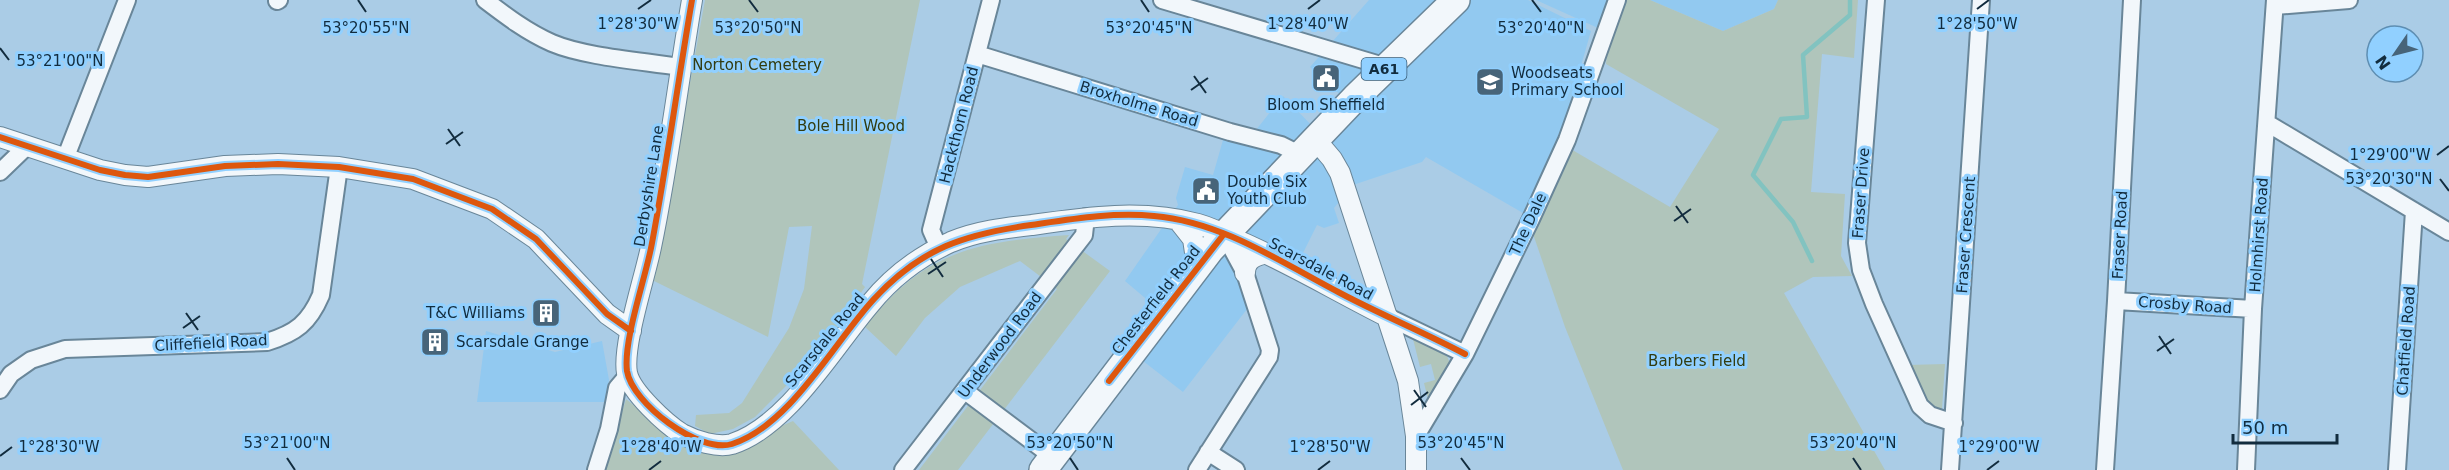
<svg xmlns="http://www.w3.org/2000/svg" width="2449" height="470" viewBox="0 0 2449 470" font-family="'DejaVu Sans',sans-serif">
<style>
.built{fill:#92c9f0}
.green{fill:#b0c5bb}
.lines{fill:none;stroke-linecap:round;stroke-linejoin:round}
.stream{stroke:#82c3c0;stroke-width:4.5}
.minor-casing{stroke:#698699;stroke-width:20}
.tertiary-casing{stroke:#698699;stroke-width:22}
.trunk-casing{stroke:#698699;stroke-width:30}
.minor{stroke:#f2f7fb;stroke-width:16}
.tertiary{stroke:#f2f7fb;stroke-width:20}
.trunk{stroke:#f2f7fb;stroke-width:27}
.cycleway-casing{stroke:#91d0ff;stroke-width:10}
.cycleway{stroke:#dd570e;stroke-width:6}
.ticks{fill:none;stroke:#122c3e;stroke-width:2}
.labels{text-anchor:middle;stroke-width:6;stroke-linejoin:round;paint-order:stroke}
.shield{fill:#91d0ff;stroke:#385d78;stroke-width:1.5}
.shield-label{font-size:14px;font-weight:bold;fill:#122c3e}
.park-label{font-size:15px;fill:#323b0f;stroke:#91d0ff}
.poi-label{font-size:15px;fill:#122c3e;stroke:#91d0ff;text-anchor:start}
.street-label{font-size:15px;fill:#122c3e;stroke:#91d0ff}
.ticks-label{font-size:15px;text-anchor:middle;fill:#122c3e;stroke:#91d0ff;stroke-width:6;stroke-linejoin:round;paint-order:stroke}
</style>
<rect width="100%" height="100%" fill="#aacce6"/>
<path class="built" d="M1369,0H1528L1591,31L1561,135L1523,213L1426,157L1422,162L1353,185L1334,208L1339,223L1324,228L1317,225L1295,269L1250,260L1254,300L1183,392L1134,354L1164,314L1125,281L1178,205L1176,198L1185,167L1213,175L1225,133L1252,135L1283,96L1320,134L1349,103L1310,67Z
M1536,0H1624L1609,33Z
M1650,0H1778L1774,9L1723,31Z
M486,331L555,352L602,341L609,380L606,402H477Z"/>
<path class="green" d="M705,0H920L862,284L865,287L818,354L755,417L733,429L710,434L695,426L696,415L729,413L742,403L789,328L804,289L812,226L789,227L768,337L654,281Z
M1624,0H1650L1723,31L1774,9L1778,0H1858L1854,58L1822,54L1811,192L1845,194L1841,256L1852,276L1813,277L1784,293L1885,470H1623L1565,327L1532,231L1569,148L1670,207L1719,129L1606,64L1609,33Z
M1069,235L1066,239L1110,271L958,470H919L1057,289L1020,261L960,287L925,318L896,356L865,327C925,249 978,242 1069,235Z
M1413,339L1447,356L1451,366L1429,403L1424,383L1435,380L1431,364L1420,367Z
M1945,364L1942,409L1936,413L1929,412L1907,365Z
M626,399L676,439L721,451L793,421L839,470H604Z"/>
<g class="lines">
<path class="stream" d="M1812,261L1793,222L1753,175L1781,119L1807,117L1803,55L1850,15V0"/>
<g class="minor-casing">
<path id="minor" d="M485,0C506,16 527,32 552,43C585,57 643,61 680,67
M1162,0L1387,67
M1876,0L1857,243L1861,270L1874,304L1920,406L1930,415L1954,423
M277,1L279,0
M2275,6L2349,0
M977,54L1230,132L1281,145L1299,154
M2267,123L2449,232
M65,159L127,0
M0,172L27,146
M939,248L931,230L991,0
M2116,301L2253,309
M1388,317L1465,354
M0,390L11,374L31,360L65,349L267,342C296,333 309,323 321,295L339,167
M965,391L1053,457
M1416,436L1465,354L1531,219L1567,140L1617,0
M1208,452L1236,470
M596,470L609,429L617,388L628,375
M903,470L1084,235L1086,217
M1197,470L1269,357L1270,350L1245,273L1224,234
M1950,470L1981,0
M2105,470L2116,301L2132,0
M2246,470L2253,309L2275,0
M2397,470L2414,211"/>
</g>
<g class="tertiary-casing">
<path id="tertiary" d="M692,0C678,82 668,166 651,247C645,277 622,346 627,373C631,392 666,424 682,434C695,441 718,448 732,444C788,426 833,347 870,304C891,278 920,256 951,242C977,231 1005,228 1032,225C1087,217 1143,209 1198,224C1212,228 1226,235 1239,241C1290,263 1338,292 1388,317
M0,137L100,170L125,175L148,177L225,166L278,164L339,167L413,179L492,209L536,239L607,314L631,331
M1315,139L1332,159L1340,173L1408,381L1416,436V470
M1178,220L1193,239L1197,266
M1245,273C1245,259 1255,256 1266,253"/>
</g>
<g class="trunk-casing">
<path id="trunk" d="M1043,470L1210,250L1355,98L1456,0"/>
</g>
<use href="#minor" class="minor"/>
<use href="#tertiary" class="tertiary"/>
<use href="#trunk" class="trunk"/>
<g class="cycleway-casing">
<path id="cycleway" d="M692,0C678,81 667,163 652,243C646,277 623,340 627,371C632,403 699,454 732,444C791,425 834,342 874,299C921,248 965,234 1031,225C1072,219 1113,212 1154,216C1223,222 1282,263 1342,294C1382,315 1425,333 1465,354
M0,137L100,170L125,175L148,177L225,166L278,164L339,167L413,179L492,209L536,239L607,314L631,331
M1109,381L1224,234"/>
</g>
<use href="#cycleway" class="cycleway"/>
</g>
<path class="ticks" d="M358,0L366,12M749,0L758,12M1141,0L1149,12M1532,0L1541,12M638,9L651,0M1308,9L1320,0M1977,9L1989,0M0,48L9,60M1194,76L1206,93M1191,90L1208,78M448,129L460,146M446,144L463,132M2437,155L2449,146M2440,179L2449,191M1676,206L1688,223M1674,221L1691,209M931,259L943,277M928,274L946,262M186,313L198,330M183,328L200,316M2159,336L2171,354M2157,351L2174,339M1414,390L1426,407M1411,405L1428,392M0,456L12,447M287,458L295,470M1070,458L1078,470M1461,458L1470,470M1853,458L1861,470M649,470L661,461M1318,470L1330,461M1987,470L1999,461"/>
<defs>
<g id="civic-square" transform="scale(1.5)"><rect x="-9" y="-9" width="18" height="18" rx="4" fill="#476479" stroke="#91d0ff"/><path d="M-.6-6.5H3V-4.5H.6V-3L4-1V1h2V6H-6V1h2V-1L-.6-3ZM-1.2 2.5V6h2.4V2.5Z" fill="#fff"/></g>
<g id="school-square" transform="scale(1.5)"><rect x="-9" y="-9" width="18" height="18" rx="4" fill="#476479" stroke="#91d0ff"/><path d="M0-5L7-2L0 1L-7-2ZM-4 1L0 2.5L4 1V4Q0 6-4 4Z" fill="#fff"/></g>
<g id="building-square" transform="scale(1.5)"><rect x="-9" y="-9" width="18" height="18" rx="4" fill="#476479" stroke="#91d0ff"/><path d="M-4-6H4V6H1V3H-1V6H-4ZM-2.5-4.3h1.7v1.8h-1.7ZM.8-4.3h1.7v1.8H.8ZM-2.5-1h1.7V.8h-1.7ZM.8-1h1.7V.8H.8Z" fill="#fff"/></g>
</defs>
<g fill-rule="evenodd">
<use href="#civic-square" x="1326" y="78"/>
<use href="#school-square" x="1490" y="82"/>
<use href="#civic-square" x="1206" y="191"/>
<use href="#building-square" x="546" y="313"/>
<use href="#building-square" x="435" y="342"/>
</g>
<g class="labels">
<rect class="shield" x="1361.5" y="58" width="45" height="22" rx="4.5"/>
<g class="shield-label">
<text x="1384" y="74">A61</text>
</g>
<g class="park-label">
<text x="757" y="70">Norton Cemetery</text>
<text x="851" y="131">Bole Hill Wood</text>
<text x="1697" y="366">Barbers Field</text>
</g>
<g class="poi-label">
<text x="1511" y="78">Woodseats<tspan x="1511" dy="17">Primary School</tspan></text>
<text x="1326" y="110" text-anchor="middle">Bloom Sheffield</text>
<text x="1227" y="187">Double Six<tspan x="1227" dy="17">Youth Club</tspan></text>
<text x="525" y="318" text-anchor="end">T&amp;C Williams</text>
<text x="456" y="347">Scarsdale Grange</text>
</g>
<g class="street-label">
<text transform="translate(1139 104) rotate(17)" y="5">Broxholme Road</text>
<text transform="translate(959 125) rotate(-76)" y="5">Hackthorn Road</text>
<text transform="translate(649 186) rotate(-81)" y="5">Derbyshire Lane</text>
<text transform="translate(1861 193) rotate(-86)" y="5">Fraser Drive</text>
<text transform="translate(1528 224) rotate(-65)" y="5">The Dale</text>
<text transform="translate(1966 235) rotate(-86)" y="5">Fraser Crescent</text>
<text transform="translate(2120 235) rotate(-87)" y="5">Fraser Road</text>
<text transform="translate(2259 235) rotate(-86)" y="5">Holmhirst Road</text>
<text transform="translate(1321 269) rotate(28)" y="5">Scarsdale Road</text>
<text transform="translate(1156 300) rotate(-52)" y="5">Chesterfield Road</text>
<text transform="translate(2185 305) rotate(4)" y="5">Crosby Road</text>
<text transform="translate(825 340) rotate(-51)" y="5">Scarsdale Road</text>
<text transform="translate(2406 341) rotate(-86)" y="5">Chatfield Road</text>
<text transform="translate(211 343) rotate(-3)" y="5">Cliffefield Road</text>
<text transform="translate(1000 345) rotate(-53)" y="5">Underwood Road</text>
</g>
</g>
<g class="ticks-label">
<text x="1977" y="29">1°28'50"W</text>
<text x="638" y="29">1°28'30"W</text>
<text x="1308" y="29">1°28'40"W</text>
<text x="366" y="33">53°20'55"N</text>
<text x="758" y="33">53°20'50"N</text>
<text x="1149" y="33">53°20'45"N</text>
<text x="1541" y="33">53°20'40"N</text>
<text x="60" y="66">53°21'00"N</text>
<text x="2390" y="160">1°29'00"W</text>
<text x="2389" y="184">53°20'30"N</text>
<text x="287" y="448">53°21'00"N</text>
<text x="1070" y="448">53°20'50"N</text>
<text x="1461" y="448">53°20'45"N</text>
<text x="1853" y="448">53°20'40"N</text>
<text x="661" y="452">1°28'40"W</text>
<text x="1330" y="452">1°28'50"W</text>
<text x="1999" y="452">1°29'00"W</text>
<text x="59" y="452">1°28'30"W</text>
</g>
<g transform="translate(2395 54) rotate(235)"><circle r="28" fill="#91d0ff" stroke="#5e8eb2" stroke-width="1.5"/>
<path d="M0-4.5L10 22L0 15L-10 22Z" fill="#476479"/>
<text y="-9" font-size="16" font-weight="bold" text-anchor="middle" fill="#122c3e">N</text>
</g>
<path d="M2233 434v9h104v-9" fill="none" stroke="#122c3e" stroke-width="3"/>
<text x="2242" y="434" font-size="18" fill="#122c3e" stroke="#91d0ff" stroke-width="4.5" paint-order="stroke">50 m</text>
</svg>
